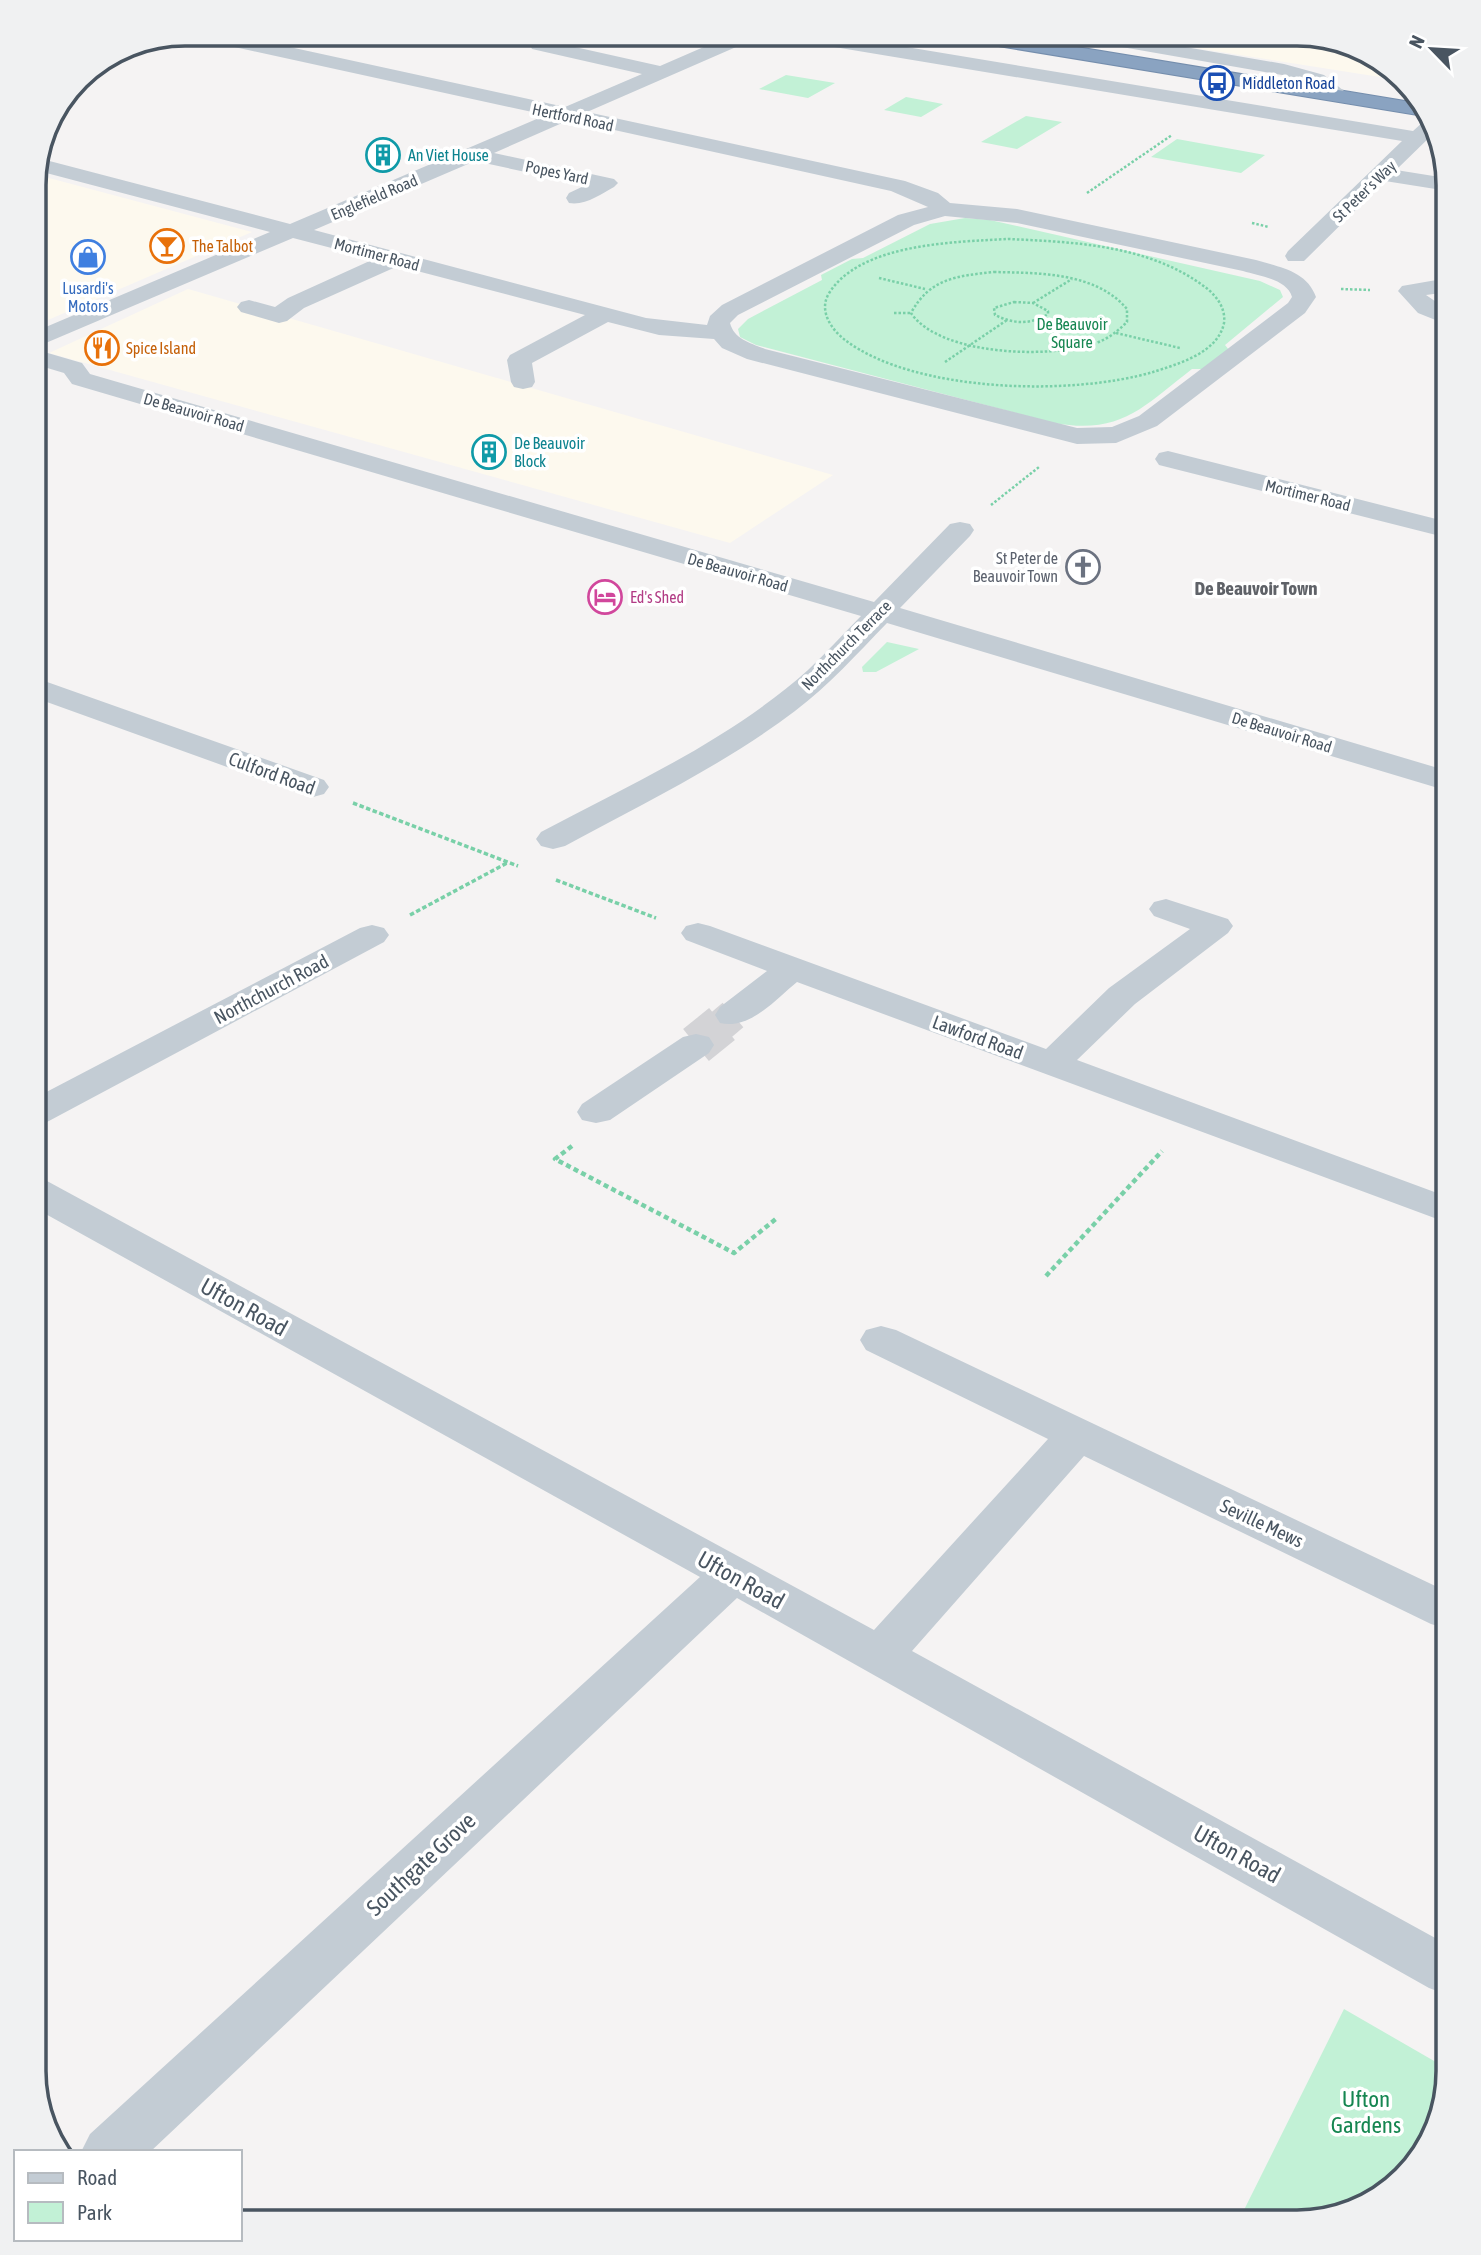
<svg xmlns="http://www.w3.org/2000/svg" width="1481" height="2255" viewBox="0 0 1481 2255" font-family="'Asap Condensed',sans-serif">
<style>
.commercial{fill:#fdf9ee}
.green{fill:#c2f1d6}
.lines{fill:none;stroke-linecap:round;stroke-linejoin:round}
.minor-tunnel-far1{stroke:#d3d3d6;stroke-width:32;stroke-dasharray:32 17;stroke-linecap:butt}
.minor-tunnel{stroke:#d3d3d6;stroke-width:41;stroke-dasharray:41 21;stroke-linecap:butt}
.highway-casing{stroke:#758ead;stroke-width:2}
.path-far2{stroke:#79d0a8;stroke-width:2.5;stroke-dasharray:2.5 2;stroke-linecap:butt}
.path-far1{stroke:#79d0a8;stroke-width:3.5;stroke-dasharray:4.5 2.5;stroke-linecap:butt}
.path{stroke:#79d0a8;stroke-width:4.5;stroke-dasharray:5 3.5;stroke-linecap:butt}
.minor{fill:#c3ccd4;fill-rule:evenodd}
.highway{fill:#8aa3c1;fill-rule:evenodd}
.labels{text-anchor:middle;stroke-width:7;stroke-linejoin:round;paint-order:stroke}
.far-transit-label{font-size:16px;fill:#164399;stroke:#fff;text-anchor:start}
.far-street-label{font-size:16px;fill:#495561;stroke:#fff}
.far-culture-label{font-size:16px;fill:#0d838f;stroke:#fff;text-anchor:start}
.far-food-label{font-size:16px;fill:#c56008;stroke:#fff;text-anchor:start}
.far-shop-label{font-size:16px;fill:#366cbe;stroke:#fff}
.far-park-label{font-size:16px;fill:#168651;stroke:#fff}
.far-worship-label{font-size:16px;fill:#5b616d;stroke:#fff;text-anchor:end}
.far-hotel-label{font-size:16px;fill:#b23c85;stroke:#fff;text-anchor:start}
.far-quarter-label{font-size:19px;font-weight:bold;fill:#5f6268;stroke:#fff}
.street-label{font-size:19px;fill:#495561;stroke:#fff}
.near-street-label{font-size:23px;fill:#495561;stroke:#fff}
.near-park-label{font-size:23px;fill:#168651;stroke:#fff}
.rim{fill:none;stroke:#495561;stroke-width:3.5}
</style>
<rect width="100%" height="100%" fill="#f5f3f3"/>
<path class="commercial" d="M1107,34H1301L1372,54L1399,80Z
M34,174L252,232L48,320H34Z
M188,289L833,475L730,543L49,353Z"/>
<path class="green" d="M786,75L835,83L808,98L759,89Z
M906,97L943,104L921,117L884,110Z
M1026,116L1062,122L1017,149L981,142Z
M1177,139L1265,155L1241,173L1151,157Z
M965,218L990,220L1260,281L1280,290L1283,297L1225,345L1229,350L1204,369H1192C1143,407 1121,435 1054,423L756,345L740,337L738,329L748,319L822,280L821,275L852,259L863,258L930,224Z
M887,642L919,649L876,672H863L862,667Z
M1344,2009L1448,2069L1427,2146L1372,2202L1297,2222H1238Z"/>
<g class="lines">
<path class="minor-tunnel-far1" d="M720,1026L733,1015"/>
<path class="minor-tunnel" d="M696,1045L722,1024"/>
<g class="highway-casing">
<path id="highway" d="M947,33H992L1423,104L1430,117L956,39Z"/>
</g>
<path class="path-far2" d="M1087,193L1172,135
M1252,223L1269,227
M1008,239C1075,242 1149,245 1205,287C1216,295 1226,308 1224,323C1218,353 1178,364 1153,372C1072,396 915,393 845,340C832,330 819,312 828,295C858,243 955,242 1008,239Z
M994,272C1038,273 1096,272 1127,309V322C1118,331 1108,339 1096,343C1051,359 940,356 911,313C930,278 957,276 994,272Z
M879,278L925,289
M1341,289L1370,290
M1014,302L1033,303L1048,311V314C1031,325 1013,324 995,315L994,308Z
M1033,303L1072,279
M894,313H911
M1116,333L1180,348
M945,362L1007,320
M991,505L1039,467"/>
<path class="path-far1" d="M353,803L518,866
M556,880L656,918
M410,915L507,863"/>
<path class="path" d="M572,1146L555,1159L734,1253L777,1218
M1046,1276L1162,1151"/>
<path class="minor" d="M189,33H225L565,107L642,74L532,49L530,45L532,41L539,39L660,66L736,33H761L759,37L587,112L905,181L938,193L950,203L1017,209L1256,260C1280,267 1307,271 1316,297L1305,313L1157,426L1116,443L1077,444L747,359L722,348L714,339L659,335L608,322L532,363L535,382L532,387L523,389L514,387L511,382L507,360L510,355L585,315L398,266L304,308L287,321L279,323L241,312L237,307L241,302L249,300L275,307L288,298L374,259L293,238L34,348V332L270,232L35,170L38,158L290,224L546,115L198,39ZM569,120L891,191L928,207L898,215L722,305L710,316L707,325L646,318L314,230L475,161L586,185L569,193L566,198L569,203C585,206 601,194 614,187L618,183L614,179L494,153ZM945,216L1017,223L1243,271C1259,276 1287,279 1292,297L1288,303L1139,416L1112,427L1077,428L765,349C750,343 734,339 730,323L738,315L914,225Z
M777,33H822L1413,131L1423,122L1430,120L1434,133L1396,170L1446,178L1448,191L1385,181L1304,261H1288L1285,256L1288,251L1402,141L786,39Z
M1067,33L1110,34L1284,64L1324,75L1349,95L1339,101L1332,99L1310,83L1282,75L1076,39Z
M1448,278V292L1426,295L1448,310V325L1418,313L1398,291L1402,286Z
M34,349L82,363L90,374L874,602L950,524L960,522L970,524L974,530L970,536L900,608L1448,771V791L887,623C857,654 829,685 795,711C724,765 642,804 565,846L553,849L541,846L536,839L541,832C632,784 731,739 808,670C826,653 843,634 861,616L72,384L64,373L34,364Z
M1168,451L1448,522V538L1159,465L1155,459L1159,453Z
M33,677L324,780L329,787L324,794L313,797L302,794L33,697Z
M1166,899L1228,919L1233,926L1228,933L1135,1004L1077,1060L1448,1197V1223L797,982C775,1000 750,1030 720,1023L715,1015L720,1007L767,971L686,940L681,933L686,926L698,923L710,926L1046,1049L1109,988L1190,929L1154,916L1149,909L1154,902Z
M372,925L384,928L389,935L384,942L47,1122L33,1125V1099L360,928Z
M696,1034L709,1037L714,1045L709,1053L610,1120L596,1123L582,1120L577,1112L582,1104L683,1037Z
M33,1178L47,1181L874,1630L1048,1439L866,1350L860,1340L866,1330L881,1326L896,1330L1448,1592V1629L1431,1624L1084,1456L912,1651L1448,1945V1995L1429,1988L737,1598L150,2152H81L90,2134L700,1577L33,1207Z"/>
<use href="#highway" class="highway"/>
</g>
<defs>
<g id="bus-ring" transform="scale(1.75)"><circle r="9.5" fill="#fff" stroke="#1a4fb4" stroke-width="1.5"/><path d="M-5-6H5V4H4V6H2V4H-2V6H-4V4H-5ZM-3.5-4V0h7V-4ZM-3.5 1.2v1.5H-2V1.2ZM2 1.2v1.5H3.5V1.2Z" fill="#1a4fb4"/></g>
<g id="building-ring" transform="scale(1.75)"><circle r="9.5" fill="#fff" stroke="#0f9aa8" stroke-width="1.5"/><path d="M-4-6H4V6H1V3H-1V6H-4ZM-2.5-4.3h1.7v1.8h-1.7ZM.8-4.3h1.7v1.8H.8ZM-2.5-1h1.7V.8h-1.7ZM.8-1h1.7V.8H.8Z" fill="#0f9aa8"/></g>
<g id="bar-ring" transform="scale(1.75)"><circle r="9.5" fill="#fff" stroke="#e8710a" stroke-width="1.5"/><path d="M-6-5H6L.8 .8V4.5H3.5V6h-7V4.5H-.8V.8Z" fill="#e8710a"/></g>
<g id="shop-ring" transform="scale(1.75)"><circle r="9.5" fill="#fff" stroke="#3f7fe0" stroke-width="1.5"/><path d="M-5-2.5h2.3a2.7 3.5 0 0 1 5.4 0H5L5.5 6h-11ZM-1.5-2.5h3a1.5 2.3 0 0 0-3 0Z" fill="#3f7fe0"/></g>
<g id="restaurant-ring" transform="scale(1.75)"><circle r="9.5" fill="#fff" stroke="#e8710a" stroke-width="1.5"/><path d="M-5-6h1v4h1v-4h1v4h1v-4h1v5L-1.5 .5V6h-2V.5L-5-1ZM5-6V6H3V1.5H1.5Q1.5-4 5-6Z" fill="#e8710a"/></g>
<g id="church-ring" transform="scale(1.75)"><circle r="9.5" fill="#fff" stroke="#6b7280" stroke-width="1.5"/><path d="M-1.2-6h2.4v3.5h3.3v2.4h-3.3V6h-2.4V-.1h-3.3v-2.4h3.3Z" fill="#6b7280"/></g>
<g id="hotel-ring" transform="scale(1.75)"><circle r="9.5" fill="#fff" stroke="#d1479c" stroke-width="1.5"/><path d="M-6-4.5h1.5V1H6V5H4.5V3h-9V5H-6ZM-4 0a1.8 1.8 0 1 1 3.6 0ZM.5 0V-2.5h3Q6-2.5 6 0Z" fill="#d1479c"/></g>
</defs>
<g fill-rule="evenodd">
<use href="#bus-ring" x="1217" y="83"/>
<use href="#building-ring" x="383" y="155"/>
<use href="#bar-ring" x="167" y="246"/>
<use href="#shop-ring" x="88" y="257"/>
<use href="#restaurant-ring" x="102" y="348"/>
<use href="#building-ring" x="489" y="452"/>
<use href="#church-ring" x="1083" y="567"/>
<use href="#hotel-ring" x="605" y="597"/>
</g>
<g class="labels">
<g class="far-transit-label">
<text x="1242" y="89">Middleton Road</text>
</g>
<g class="far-street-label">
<text transform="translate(573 117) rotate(12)" y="6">Hertford Road</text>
<text transform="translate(557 172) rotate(12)" y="6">Popes Yard</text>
<text transform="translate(1364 191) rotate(-44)" y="6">St Peter's Way</text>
<text transform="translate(374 197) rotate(-23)" y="6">Englefield Road</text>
<text transform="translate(377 254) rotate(15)" y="6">Mortimer Road</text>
<text transform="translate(194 412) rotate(16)" y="6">De Beauvoir Road</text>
<text transform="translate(1308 495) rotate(14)" y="6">Mortimer Road</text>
<text transform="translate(738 572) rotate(16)" y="6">De Beauvoir Road</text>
<text transform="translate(846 645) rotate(-45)" y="6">Northchurch Terrace</text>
<text transform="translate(1282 732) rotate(17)" y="6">De Beauvoir Road</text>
</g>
<g class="far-culture-label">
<text x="408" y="161">An Viet House</text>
<text x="514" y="449">De Beauvoir<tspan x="514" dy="18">Block</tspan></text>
</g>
<g class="far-food-label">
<text x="192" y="252">The Talbot</text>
<text x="126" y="354">Spice Island</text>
</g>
<g class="far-shop-label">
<text x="88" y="294">Lusardi's<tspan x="88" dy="18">Motors</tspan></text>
</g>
<g class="far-park-label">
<text x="1072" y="330">De Beauvoir<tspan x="1072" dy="18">Square</tspan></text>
</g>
<g class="far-worship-label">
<text x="1058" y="564">St Peter de<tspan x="1058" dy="18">Beauvoir Town</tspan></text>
</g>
<g class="far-hotel-label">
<text x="630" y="603">Ed's Shed</text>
</g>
<g class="far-quarter-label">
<text x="1256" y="595">De Beauvoir Town</text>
</g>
<g class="street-label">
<text transform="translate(272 773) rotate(20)" y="7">Culford Road</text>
<text transform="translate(271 989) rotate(-28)" y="7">Northchurch Road</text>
<text transform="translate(978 1037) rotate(20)" y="7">Lawford Road</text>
<text transform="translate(1262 1523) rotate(25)" y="7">Seville Mews</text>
</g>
<g class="near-street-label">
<text transform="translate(244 1307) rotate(29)" y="8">Ufton Road</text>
<text transform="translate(741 1580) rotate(29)" y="8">Ufton Road</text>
<text transform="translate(1237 1854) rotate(29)" y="8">Ufton Road</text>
<text transform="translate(421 1864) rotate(-43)" y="8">Southgate Grove</text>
</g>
<g class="near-park-label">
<text x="1366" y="2107">Ufton<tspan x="1366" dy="26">Gardens</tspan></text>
</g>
</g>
<path d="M0 0H1481V2255H0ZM185 46H1297A139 139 0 0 1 1436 185V2071A139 139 0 0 1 1297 2210H185A139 139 0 0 1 46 2071V185A139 139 0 0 1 185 46Z" fill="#f0f1f2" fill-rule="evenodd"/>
<path class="rim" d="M185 46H1297A139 139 0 0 1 1436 185V2071A139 139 0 0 1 1297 2210H185A139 139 0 0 1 46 2071V185A139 139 0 0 1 185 46Z"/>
<rect x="14" y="2150" width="228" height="91" fill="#ffffff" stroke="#b6bbc0" stroke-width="2"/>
<rect x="28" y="2173" width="35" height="10" fill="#c3ccd4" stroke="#b6bbc0" stroke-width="2"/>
<text x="77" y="2185" font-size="21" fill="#495561">Road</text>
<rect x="28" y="2202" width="35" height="21" fill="#c2f1d6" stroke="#b6bbc0" stroke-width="2"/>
<text x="77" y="2220" font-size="21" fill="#495561">Park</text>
<g transform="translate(1432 49) rotate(295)" stroke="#ffffff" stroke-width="5" paint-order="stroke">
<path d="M0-5L12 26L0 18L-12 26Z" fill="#495561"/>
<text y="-10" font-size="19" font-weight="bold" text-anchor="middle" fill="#495561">N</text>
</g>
</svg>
